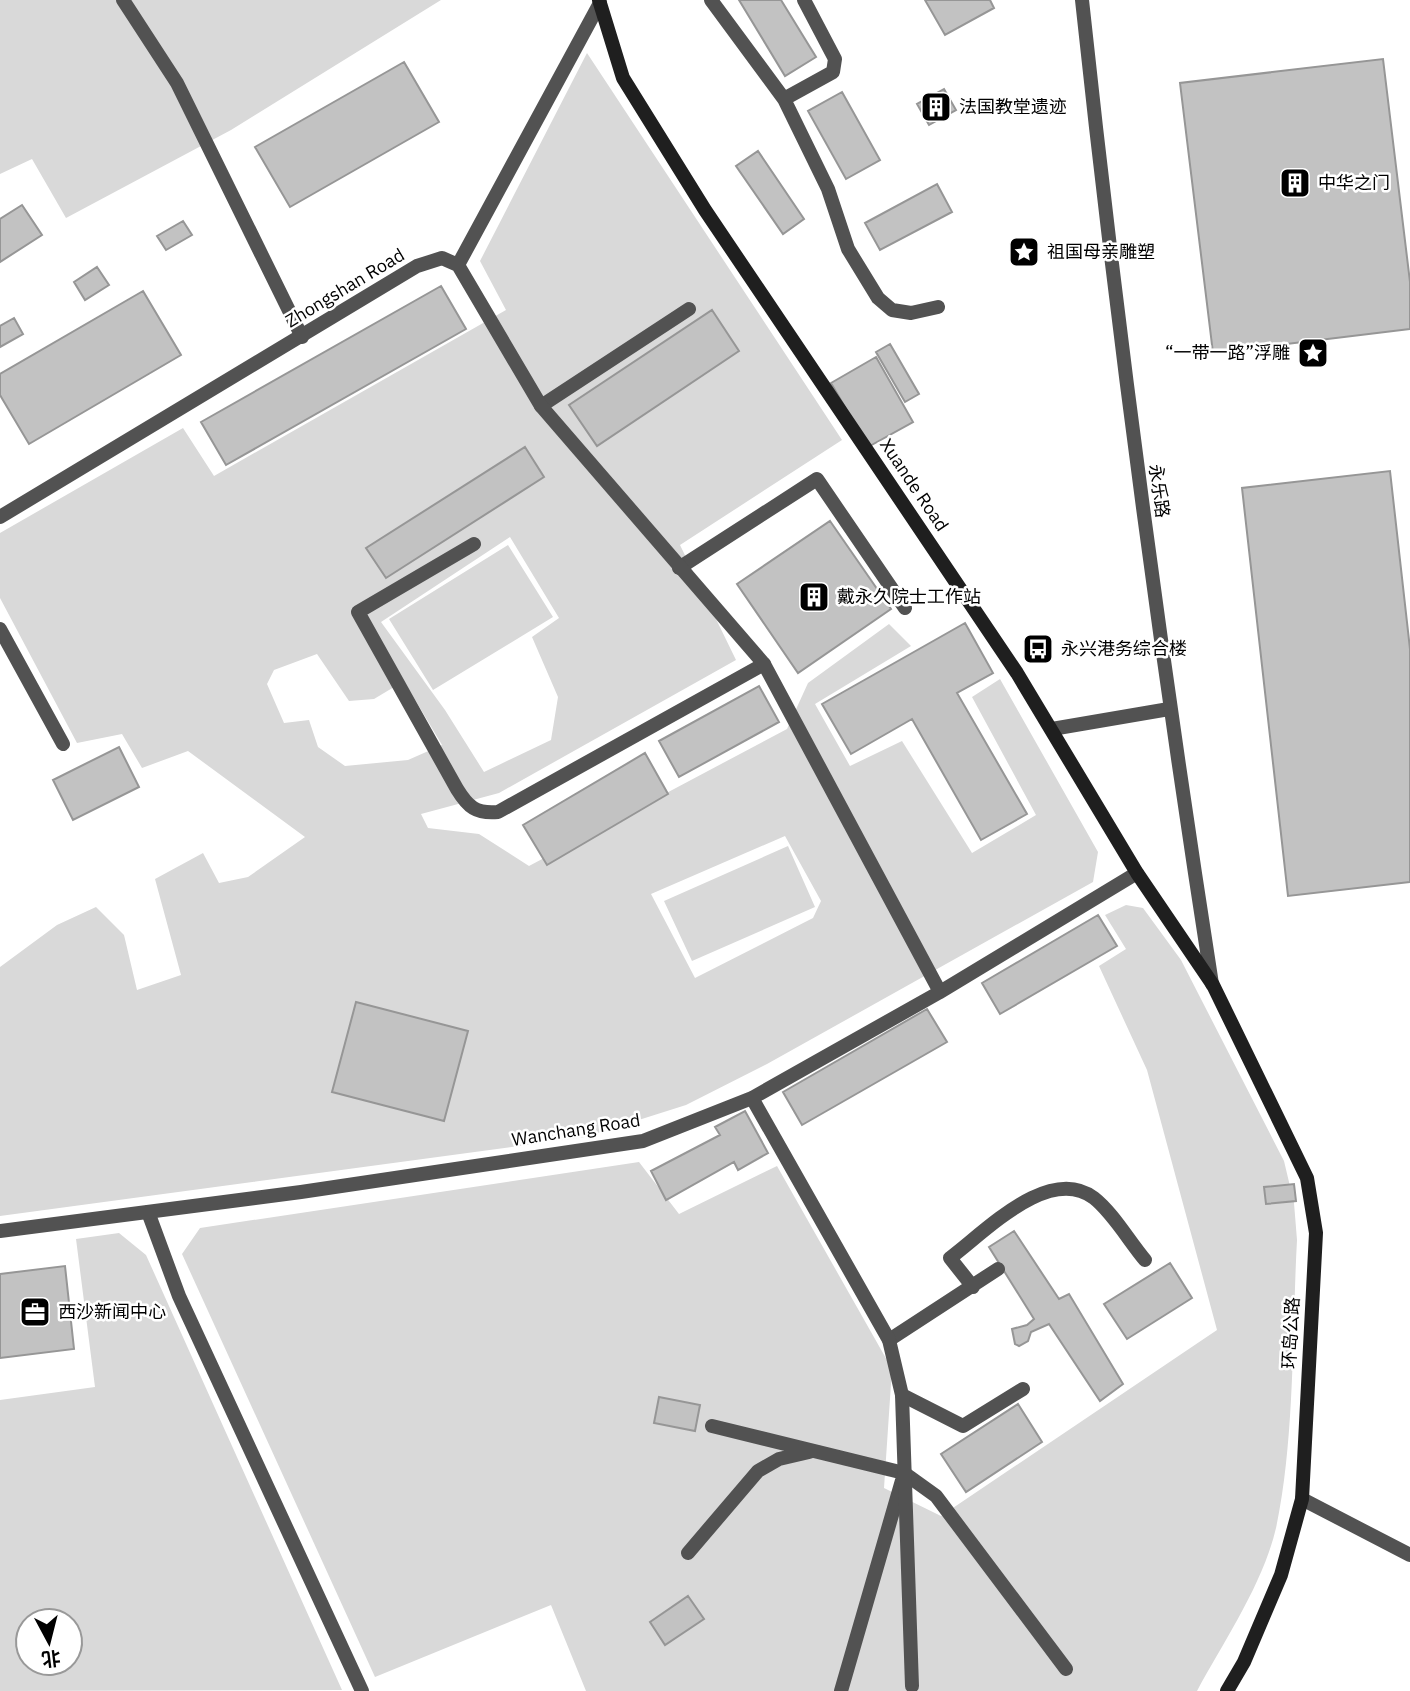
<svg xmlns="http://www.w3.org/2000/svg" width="1410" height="1691" viewBox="0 0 1410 1691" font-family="'IBM Plex Sans','Noto Sans SC',sans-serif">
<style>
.green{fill:#d9d9d9;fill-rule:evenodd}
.building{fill:#c2c2c2;stroke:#969696;stroke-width:2}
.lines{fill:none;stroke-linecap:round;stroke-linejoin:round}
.lane{stroke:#525252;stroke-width:14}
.street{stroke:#525252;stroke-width:14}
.secondary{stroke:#1f1f1f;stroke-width:14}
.labels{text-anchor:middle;stroke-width:5;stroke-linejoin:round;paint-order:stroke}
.poi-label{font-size:18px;fill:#000;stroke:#fff;text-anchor:start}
.street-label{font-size:18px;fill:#000;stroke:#fff}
</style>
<rect width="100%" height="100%" fill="#fff"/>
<path class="green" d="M0,0H441L231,130L66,218L32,159L0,174Z
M587,53L842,440L680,545L736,660L499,793L421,814L428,828L479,834L529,866L787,729L808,683L889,624L911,646L815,704L850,766L902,741L972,853L1036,815L972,697L1000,679L1098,852L1093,882L767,1064L686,1105L585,1137L0,1216V967L57,925L96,907L124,935L137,990L181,975L155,879L203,853L219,883L248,877L305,837L188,751L142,768L122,734L77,743L0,598V533L183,428L214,476L506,310L480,261ZM510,537L559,618L532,637L558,697L551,740L484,772L445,710L381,622ZM317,654L349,701L374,699L404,681L442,745L408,760L345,766L318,747L309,720L284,723L267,684L274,670ZM785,836L821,901L813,918L695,978L651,894Z
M508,545L553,617L433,690L389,619Z
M788,846L815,907L692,961L664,901Z
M1126,905L1143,908L1181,960L1284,1161L1294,1203L1297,1240C1292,1331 1295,1440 1276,1528C1263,1584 1224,1641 1197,1691H586L551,1605L375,1677L182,1254L200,1228L639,1162L679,1214L777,1166L892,1369L884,1488L941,1516L1217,1330L1147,1070L1099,966L1126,949L1105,915Z
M119,1233L146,1255L342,1690L0,1691V1400L95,1387L76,1239ZM28,1621H70V1663H28Z"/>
<path class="building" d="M739,0H781L816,57L785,76Z
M925,0H990L994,8L945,35Z
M1383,59L1410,282V329L1213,353L1180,83Z
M404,62L439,122L290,207L255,147Z
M944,89L956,110L929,125L917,104Z
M842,92L880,160L846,179L808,111Z
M758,151L804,219L783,234L736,166Z
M937,184L952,212L880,250L865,223Z
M22,205L42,235L0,262V219Z
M183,221L192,235L166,250L157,236Z
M97,267L109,285L85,300L74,282Z
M441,286L466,329L226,465L201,422Z
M143,291L181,355L29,444L0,395V374Z
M712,310L739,351L597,446L569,405Z
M14,318L23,334L0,347V326Z
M890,344L919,394L905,402L876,352Z
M876,357L913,422L868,447L831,383Z
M525,447L544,477L386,578L366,548Z
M1390,471L1410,649V882L1288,896L1242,488Z
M830,521L891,609L798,673L737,584Z
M965,623L993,673L957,693L1027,814L981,840L912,719L851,754L822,704Z
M759,686L779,722L679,777L659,741Z
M119,747L139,787L73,820L53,780Z
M645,753L668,794L547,865L523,825Z
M1098,915L1117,946L1000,1014L982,983Z
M356,1002L468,1031L444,1121L332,1092Z
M927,1009L947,1042L802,1125L783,1092Z
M745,1111L768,1153L738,1170L734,1162L666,1200L651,1171L720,1135L715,1127Z
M1294,1184L1296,1201L1266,1204L1264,1187Z
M1014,1231L1059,1299L1069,1294L1123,1384L1100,1401L1049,1324L1031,1332L1028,1341L1019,1346L1015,1344L1012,1329L1027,1325L1034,1319L989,1247Z
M1170,1263L1192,1298L1127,1339L1104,1304Z
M65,1266L74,1349L0,1358V1274Z
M659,1397L700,1405L695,1431L654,1423Z
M1018,1404L1042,1442L966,1492L941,1454Z
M688,1596L704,1619L665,1645L650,1622Z"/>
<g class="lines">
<path class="lane" d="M123,0L177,83L302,337
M711,0L784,99L828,189L848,249L878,298L892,310L911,313L938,307
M784,99L833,72L835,59L804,0
M541,406L689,309
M474,544L358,612L457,789C468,807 476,814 498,812L764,664
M679,568L817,479L905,608
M0,629L63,744
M1052,729L1169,709
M148,1212L179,1296L362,1691
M973,1287L950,1258C985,1232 1049,1164 1094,1198C1113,1213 1129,1241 1145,1260
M889,1340L998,1269
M902,1395L963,1426L1023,1389
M712,1426L904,1473L936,1496L1066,1669
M1302,1499L1410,1555
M688,1553L758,1471L779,1459L809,1452
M841,1691L903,1477"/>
<path class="street" d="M1082,0C1117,329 1161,657 1212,984
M458,265L541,406L764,664L940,992
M0,517L417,266L442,258L458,265L600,3
M752,1098L889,1340L902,1395L912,1686
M0,1231L301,1192L643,1141L752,1098L940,992L1137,873"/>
<path class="secondary" d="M599,0L623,78L705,210L1017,673L1137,873L1213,985L1307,1178L1316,1233L1302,1499L1281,1575L1244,1662L1227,1691"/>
</g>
<defs>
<g id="building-square" transform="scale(1.575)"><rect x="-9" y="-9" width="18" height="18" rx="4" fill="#000" stroke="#fff"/><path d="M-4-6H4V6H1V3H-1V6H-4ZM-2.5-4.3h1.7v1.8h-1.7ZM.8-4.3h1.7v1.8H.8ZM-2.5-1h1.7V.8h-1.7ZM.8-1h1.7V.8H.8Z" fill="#fff"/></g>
<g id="sight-square" transform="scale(1.575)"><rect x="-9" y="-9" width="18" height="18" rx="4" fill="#000" stroke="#fff"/><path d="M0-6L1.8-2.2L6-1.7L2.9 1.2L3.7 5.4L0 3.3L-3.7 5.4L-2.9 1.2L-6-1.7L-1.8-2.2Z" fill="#fff"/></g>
<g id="bus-square" transform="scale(1.575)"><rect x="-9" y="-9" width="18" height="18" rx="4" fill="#000" stroke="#fff"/><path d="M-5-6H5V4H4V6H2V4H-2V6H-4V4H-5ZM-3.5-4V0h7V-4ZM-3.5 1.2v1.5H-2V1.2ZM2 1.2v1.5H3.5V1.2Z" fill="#fff"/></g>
<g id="office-square" transform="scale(1.575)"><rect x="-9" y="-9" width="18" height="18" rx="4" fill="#000" stroke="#fff"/><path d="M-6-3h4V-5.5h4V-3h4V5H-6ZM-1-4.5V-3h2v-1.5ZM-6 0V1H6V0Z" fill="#fff"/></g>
</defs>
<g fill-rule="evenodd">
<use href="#building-square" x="936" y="107"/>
<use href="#building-square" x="1295" y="183"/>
<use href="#sight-square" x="1024" y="252"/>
<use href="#sight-square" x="1313" y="353"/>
<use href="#building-square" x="814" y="597"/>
<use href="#bus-square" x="1038" y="649"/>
<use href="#office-square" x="35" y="1312"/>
</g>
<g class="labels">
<g class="poi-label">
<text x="959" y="113">法国教堂遗迹</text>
<text x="1318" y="189">中华之门</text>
<text x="1047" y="258">祖国母亲雕塑</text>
<text x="1290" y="359" text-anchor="end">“一带一路”浮雕</text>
<text x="837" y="603">戴永久院士工作站</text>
<text x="1061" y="655">永兴港务综合楼</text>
<text x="58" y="1318">西沙新闻中心</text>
</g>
<g class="street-label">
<text transform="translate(345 288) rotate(-31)" y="6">Zhongshan Road</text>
<text transform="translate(914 485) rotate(56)" y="6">Xuande Road</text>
<text transform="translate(1159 491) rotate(82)" y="6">永乐路</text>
<text transform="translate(576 1130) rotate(-9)" y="6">Wanchang Road</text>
<text transform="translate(1291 1333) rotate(-87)" y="6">环岛公路</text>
</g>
</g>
<g transform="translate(49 1642) rotate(173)"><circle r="33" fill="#ffffff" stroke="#999999" stroke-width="2"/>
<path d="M0-5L12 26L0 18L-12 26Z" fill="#000000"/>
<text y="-10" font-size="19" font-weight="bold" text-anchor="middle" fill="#000000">北</text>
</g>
</svg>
